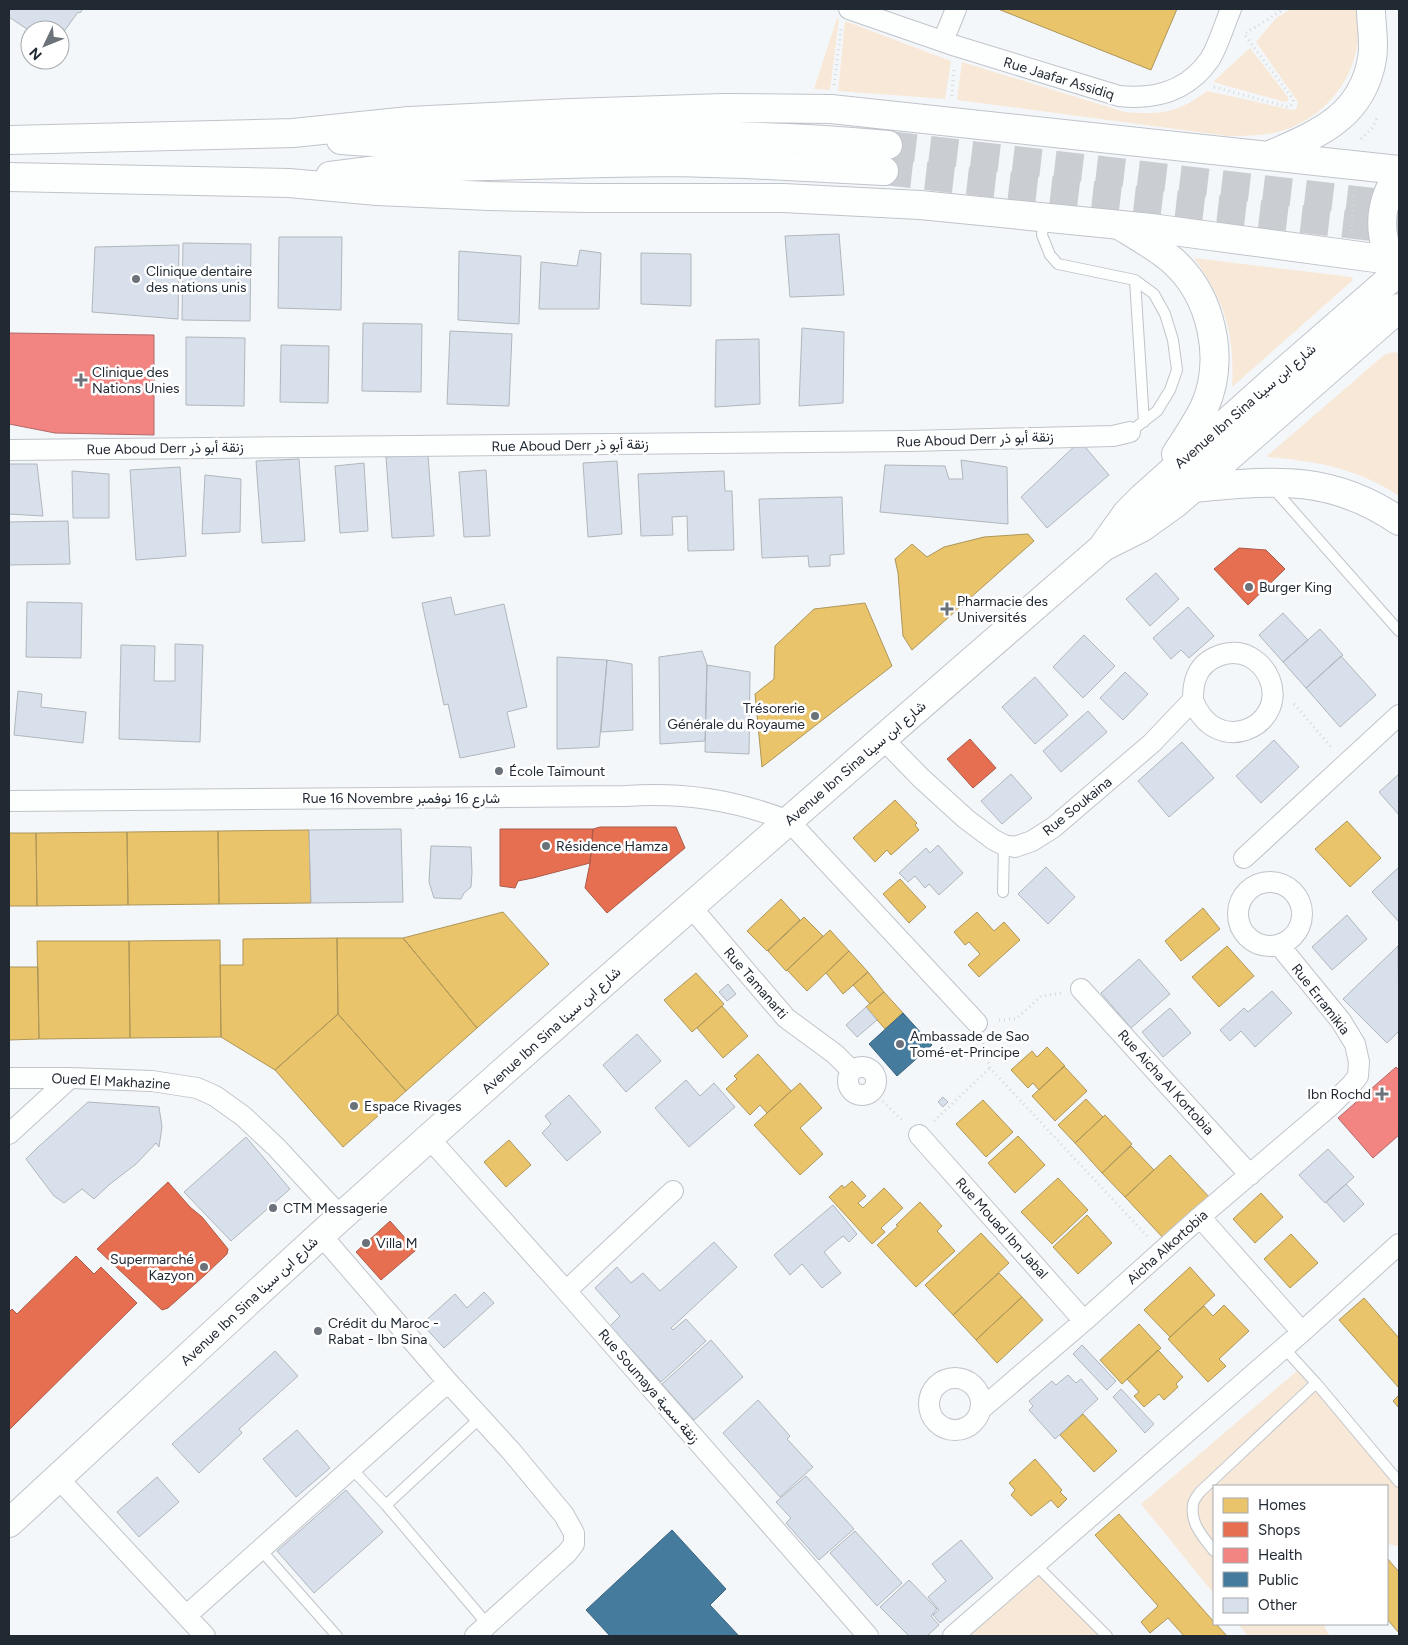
<svg xmlns="http://www.w3.org/2000/svg" width="1408" height="1645" viewBox="0 0 1408 1645" font-family="Figtree,Vazirmatn,sans-serif">
<style>
.green{fill:#f8e8d7}
.homes{fill:#e9c46a;stroke:#ad965a}
.shops{fill:#e76f51;stroke:#ac5a48}
.health{fill:#f28482;stroke:#b3696a}
.public{fill:#457b9d;stroke:#3a637d}
.building{fill:#d8e1eb;stroke:#b1b6bc}
.lines{fill:none;stroke-linecap:round;stroke-linejoin:round}
.primary-tunnel{stroke:#caced2;stroke-width:28;stroke-dasharray:28 14;stroke-linecap:butt}
.lane-casing{stroke:#bfc4ca;stroke-width:12}
.street-casing{stroke:#bfc4ca;stroke-width:22}
.secondary-casing{stroke:#bfc4ca;stroke-width:30}
.primary-casing{stroke:#bfc4ca;stroke-width:30}
.path{stroke:#d6d8d9;stroke-width:3;stroke-dasharray:1 4;stroke-linecap:butt}
.lane{stroke:#fdfefe;stroke-width:10}
.street{stroke:#fdfefe;stroke-width:20}
.secondary{stroke:#fdfefe;stroke-width:28}
.primary{stroke:#fdfefe;stroke-width:28}
.poi-dot{fill:#6b7279;stroke:#fff;stroke-width:2}
.labels{text-anchor:middle;stroke-width:5;stroke-linejoin:round;paint-order:stroke}
.street-label{font-size:14px;fill:#212a33;stroke:#fff}
.poi-label{font-size:14px;fill:#212a33;stroke:#fff;text-anchor:start}
</style>
<rect width="100%" height="100%" fill="#f4f7fa"/>
<path class="green" d="M1291,9H1356C1357,18 1359,27 1358,36C1356,79 1325,116 1285,130C1267,136 1247,136 1228,136L957,100L962,62L1125,112C1161,115 1178,113 1207,91L1293,110L1296,109L1298,102L1256,42L1276,18Z
M837,18L839,19L830,90L814,89Z
M845,21L951,61L945,99L838,91Z
M1250,48L1288,97V101L1285,102L1213,82Z
M1194,258L1352,277L1353,280L1232,387C1235,333 1225,302 1194,258Z
M1395,352L1399,354V496C1357,468 1315,461 1266,457L1384,355L1389,353Z
M1298,1370L1399,1473V1546L1387,1544V1486H1214V1594L1141,1504Z
M1039,1574L1099,1636H966Z
M1238,1624H1325V1628L1330,1636H1248Z"/>
<path class="homes" d="M998,9H1177L1151,70Z
M1028,534L1034,541L912,650L903,636L898,573L895,559L912,544L927,557L944,547L984,537Z
M865,603L892,666L762,767L755,694L774,679L775,646L814,609Z
M895,800L917,823L915,825L919,830L891,855L887,850L875,862L853,838Z
M1347,821L1381,858L1350,887L1315,849Z
M309,830L311,903L219,904L218,831Z
M218,831L219,904L128,905L127,832Z
M127,832L128,905L37,906L36,833Z
M9,833H36L37,906H9Z
M900,879L926,907L909,923L883,894Z
M781,899L800,920L767,951L747,931Z
M1203,908L1220,929L1181,961L1165,941Z
M503,912L549,964L477,1028L403,938Z
M977,912L994,931L1004,922L1020,940L979,977L968,965L980,954L969,942L965,945L954,932Z
M804,917L823,936L786,971L768,951Z
M830,930L849,951L807,991L787,970Z
M337,938H403L477,1028L406,1091L338,1014Z
M337,938L338,1014L275,1070L221,1037L220,965H243V939Z
M220,940L221,1037L130,1038L129,941Z
M37,941H129L130,1038L39,1039Z
M1227,946L1254,976L1219,1007L1192,977Z
M849,951L868,972L843,994L826,973Z
M9,967H38L39,1039L9,1040Z
M868,972L884,992L870,1004L853,985Z
M696,973L724,1004L692,1032L664,1000Z
M884,992L903,1013L885,1029L866,1007Z
M722,1006L748,1036L723,1058L697,1028Z
M338,1014L406,1091L343,1147L275,1070Z
M1047,1047L1065,1066L1039,1090L1033,1083L1028,1088L1011,1070L1032,1051L1037,1057Z
M758,1054L791,1091L767,1113L760,1105L750,1115L726,1089L737,1079L734,1076Z
M1064,1066L1087,1091L1055,1121L1032,1096Z
M800,1083L822,1108L800,1128L823,1154L800,1175L754,1125Z
M1086,1099L1103,1117L1075,1143L1058,1125Z
M983,1100L1013,1132L986,1157L956,1124Z
M1105,1115L1132,1144L1102,1173L1075,1143Z
M1018,1136L1045,1165L1015,1193L988,1163Z
M509,1140L531,1165L506,1187L484,1162Z
M1131,1146L1154,1170L1125,1197L1102,1173Z
M1170,1155L1211,1199L1166,1241L1125,1197Z
M1058,1178L1088,1210L1052,1244L1021,1212Z
M852,1181L866,1196L858,1203L863,1208L884,1188L903,1208L881,1228L885,1232L872,1244L829,1197L842,1185L844,1188Z
M1261,1193L1283,1217L1255,1243L1233,1219Z
M920,1202L942,1226L937,1231L955,1251L916,1287L877,1245L898,1226L896,1225Z
M1087,1215L1112,1243L1078,1274L1053,1247Z
M981,1233L1009,1263L953,1315L925,1285Z
M1291,1234L1318,1263L1290,1288L1264,1259Z
M1190,1267L1215,1295L1170,1337L1144,1310Z
M999,1273L1022,1297L976,1340L953,1315Z
M1022,1297L1043,1320L997,1363L976,1340Z
M1364,1298L1399,1338V1388L1339,1320Z
M1224,1305L1249,1331L1219,1359L1226,1366L1208,1382L1168,1339L1204,1306L1213,1316Z
M1139,1324L1161,1348L1122,1384L1100,1360Z
M1158,1350L1183,1377L1176,1384L1178,1387L1164,1400L1159,1394L1144,1407L1134,1396L1139,1392L1127,1379Z
M1399,1395V1408L1393,1401Z
M1083,1414L1117,1451L1094,1472L1060,1435Z
M1035,1459L1062,1490L1060,1492L1067,1499L1058,1508L1051,1500L1031,1516L1011,1495L1015,1490L1009,1483Z
M1119,1514L1214,1622V1624H1216L1227,1636H1184L1168,1618L1150,1633L1141,1622L1158,1606L1095,1535Z
M1387,1558L1399,1572V1633L1387,1619Z"/>
<path class="shops" d="M1239,548L1266,550L1285,569L1248,605L1214,569Z
M970,739L996,768L973,788L947,759Z
M600,827H676L685,848L607,913L585,888L590,863L593,829Z
M500,829H593L590,863L533,878L518,881L515,888L500,886Z
M168,1182L190,1207L202,1217L228,1249L227,1254L205,1275L168,1308L162,1310L97,1249Z
M390,1221L416,1250L381,1280L356,1252Z
M76,1256L94,1274L101,1267L137,1303L9,1430V1312L12,1309L17,1314Z"/>
<path class="health" d="M9,333L154,335V435L55,433L9,424Z
M1396,1067L1399,1070V1135L1373,1158L1338,1118Z"/>
<path class="public" d="M903,1013L932,1045L897,1076L869,1044Z
M672,1530L726,1589L710,1605L739,1636H610L586,1610Z"/>
<path class="building" d="M9,9H83L80,13L78,12L60,37V30H30V31L9,17Z
M839,234L844,295L790,297L785,236Z
M279,237H342L341,310L278,308Z
M183,243L251,244L250,321L182,320Z
M179,245L178,319L92,312L95,247Z
M580,250L601,253L599,309H539L541,262L577,266Z
M459,251L521,256L519,324L458,320Z
M641,253L691,254V306L641,304Z
M363,323L422,324L421,392L362,391Z
M802,328L844,332L843,403L799,406Z
M450,331L512,334L509,406L447,404Z
M186,337L245,338L244,406L186,405Z
M759,339L760,404L715,407L716,340Z
M281,345L329,346L328,403L280,402Z
M1080,441L1109,475L1047,528L1021,497Z
M428,455L434,536L392,538L386,457Z
M299,459L305,541L262,543L256,461Z
M961,460L1007,467L1008,524L880,512L885,465L945,466L949,479H963Z
M617,461L622,534L588,537L583,463Z
M364,463L368,531L340,533L335,466Z
M9,464H37L43,516L9,514Z
M180,467L186,556L136,560L130,470Z
M486,470L490,536L464,537L459,472Z
M72,471L109,474V518H73Z
M724,471L725,491H732L734,550L688,551L687,516L672,517L673,535L641,536L638,474Z
M205,475L241,479L240,532L202,534Z
M842,497L844,554L830,555V566L809,567L808,556L762,558L759,499Z
M68,521L70,564L9,565V522Z
M1156,573L1179,599L1150,626L1126,599Z
M451,597L455,615L504,604L527,707L507,712L515,747L460,758L448,704L444,705L422,603Z
M27,602L82,603L81,658L26,657Z
M1188,607L1214,636L1189,658L1181,650L1171,659L1153,638Z
M1283,613L1308,640L1283,662L1259,635Z
M1320,629L1343,655L1306,688L1283,662Z
M1084,635L1115,666L1083,698L1053,667Z
M175,644L203,645L200,742L119,739L121,645L155,646L154,681H175Z
M702,651L707,665L705,741L660,744L659,657Z
M1341,656L1376,695L1340,727L1306,688Z
M557,657L607,660L599,747L557,749Z
M607,660L632,664L633,730L601,732Z
M707,665L750,672L749,754L705,752Z
M1125,672L1148,694L1123,720L1100,698Z
M1035,677L1068,715L1035,744L1002,707Z
M18,691L42,694L41,707L86,712L83,743L14,735Z
M1088,711L1107,732L1061,772L1043,751Z
M1274,740L1299,767L1261,803L1236,776Z
M1182,742L1214,778L1169,817L1138,781Z
M1011,774L1032,798L1002,824L981,801Z
M1399,774V815L1379,792Z
M401,829L403,902L311,903L309,830Z
M938,845L963,873L939,895L929,884L925,888L915,876L908,882L899,873L926,848L930,853Z
M431,846L471,847L472,872L471,887L464,893L461,899L434,898L429,882Z
M1046,867L1075,897L1048,924L1018,894Z
M1399,867V922L1372,892Z
M1347,915L1367,939L1332,970L1312,947Z
M1398,946L1399,1031L1387,1043L1343,999Z
M1139,959L1170,994L1131,1028L1101,993Z
M728,984L736,994L727,1001L719,992Z
M1272,991L1292,1013L1255,1047L1241,1031L1230,1041L1220,1030L1244,1008L1248,1012Z
M866,1007L877,1020L857,1037L846,1025Z
M1170,1008L1191,1033L1163,1057L1142,1032Z
M637,1034L661,1061L626,1092L603,1065Z
M686,1080L700,1096L714,1083L735,1107L689,1147L655,1108Z
M569,1095L601,1132L567,1161L542,1133L551,1124L545,1116Z
M943,1097L948,1102L943,1107L938,1102Z
M88,1102L159,1107L162,1127L159,1147L156,1143L136,1164L110,1184L94,1199L82,1189L64,1203L54,1196L26,1159L36,1149Z
M246,1137L290,1189L231,1241L184,1192Z
M1328,1149L1354,1177L1325,1203L1299,1175Z
M1346,1184L1364,1204L1344,1222L1326,1202Z
M833,1205L857,1234L849,1242L843,1236L824,1252L841,1273L822,1288L802,1264L790,1275L774,1255Z
M714,1242L737,1267L671,1328L673,1330L686,1319L706,1341L661,1382L610,1326L620,1316L595,1288L617,1267L631,1283L643,1273L660,1291Z
M484,1292L494,1303L444,1348L422,1324L455,1294L467,1308Z
M711,1340L743,1377L694,1420L662,1384Z
M1082,1345L1116,1381L1107,1390L1073,1354Z
M275,1351L298,1376L239,1429L242,1433L199,1473L172,1444Z
M1068,1375L1076,1383L1081,1379L1098,1399L1055,1439L1029,1410L1033,1406L1029,1401L1052,1381L1056,1385Z
M1121,1389L1154,1424L1145,1433L1113,1397Z
M758,1400L790,1436L787,1439L813,1467L780,1497L723,1433Z
M297,1430L330,1468L296,1497L263,1459Z
M806,1476L854,1529L819,1560L786,1523L791,1518L776,1502Z
M157,1477L179,1502L139,1537L117,1512Z
M346,1490L383,1532L314,1593L277,1551Z
M855,1531L902,1583L877,1606L830,1553Z
M961,1540L993,1578L940,1623L933,1615L939,1610L928,1597L946,1581L932,1564Z
M909,1580L937,1609L931,1616L939,1625L927,1636H909L880,1607Z"/>
<g class="lines">
<path class="primary-tunnel" d="M888,145L1399,205
M884,171L1399,230"/>
<g class="lane-casing">
<path id="lane" d="M1044,218L1042,235L1050,255L1058,264L1135,280L1154,294L1165,314L1173,340L1177,370L1170,390L1157,411L1130,432
M1135,280L1144,422
M1273,488L1399,631
M1003,892L1004,845
M1284,1348L1316,1383L1399,1482
M351,1468L386,1505L488,1625
M386,1505L480,1418
M260,1549L337,1636
M1214,1551C1204,1538 1190,1524 1193,1505C1193,1501 1197,1496 1200,1492L1316,1383
M1036,1565L1107,1636"/>
</g>
<g class="street-casing">
<path id="street" d="M849,9L956,46L1119,96C1156,100 1188,91 1210,59C1219,44 1224,25 1231,9
M943,41L956,9
M9,450L910,441L1113,436L1130,432
M883,739L921,778L966,819L994,840L1004,845L1015,847L1032,841L1054,827L1152,743L1193,700C1215,759 1287,727 1270,680C1266,670 1259,662 1250,657C1231,647 1203,657 1196,678C1193,685 1193,692 1193,700
M9,801L626,796C685,792 734,800 789,821L977,1023
M1244,858L1399,715
M1238 914a32 32 0 1 1 64 0a32 32 0 1 1-64 0Z
M691,907L786,1018L835,1054L852,1071
M1081,989L1250,1175
M848 1081a14 14 0 1 1 28 0a14 14 0 1 1-28 0Z
M9,1078H70L152,1081L197,1088L215,1096L243,1116L277,1148L341,1217
M9,1134L70,1078
M919,1135L1084,1321
M429,1138L566,1291L868,1636
M1200,1217L1302,1332
M321,1235L448,1382L511,1451L564,1515L574,1533V1544L567,1553L475,1636
M566,1291L673,1191
M929 1404a26 26 0 1 1 52 0a26 26 0 1 1-52 0Z
M980,1410L1084,1321L1200,1217L1330,1106L1352,1084L1358,1076L1359,1062L1355,1044L1341,1021L1279,945
M58,1478L205,1636
M187,1615L448,1382
M953,1636L1302,1332L1399,1244"/>
</g>
<g class="secondary-casing">
<path id="secondary" d="M1119,225C1137,236 1157,247 1173,261C1212,296 1226,360 1204,408C1196,424 1186,439 1176,454
M1105,546L1141,528L1176,503L1399,308
M9,1523C121,1420 231,1316 344,1214C594,989 848,769 1102,548L1127,513L1142,498L1273,381L1397,273"/>
</g>
<g class="primary-casing">
<path id="primary" d="M9,140L293,133L409,121L571,113L724,108L831,109L1399,170
M341,140C436,148 531,140 626,137C714,134 801,137 888,145
M1270,155C1318,134 1362,117 1372,59C1375,42 1371,26 1371,9
M330,176L377,170L406,168L605,163L675,162L745,164L884,171
M9,177L289,183L377,191L489,196L587,198H783L920,205L1151,228L1390,260
M1398,274C1377,239 1376,207 1399,173
M1193,488C1272,481 1329,473 1399,521"/>
</g>
<path class="path" d="M1246,33L1284,9
M834,85L841,29
M1214,87L1288,107C1292,105 1294,103 1293,99L1244,34
M952,96L954,67
M1361,139L1372,128L1378,116
M1351,231L1355,189
M1294,704L1332,748
M1256,875L1261,883
M999,1020L1016,1019L1041,996L1061,993
M983,1043L990,1068L1147,1236
M872,1091L902,1120
M934,1121L990,1068"/>
<use href="#lane" class="lane"/>
<use href="#street" class="street"/>
<use href="#secondary" class="secondary"/>
<use href="#primary" class="primary"/>
</g>
<g class="poi-dot">
<circle cx="136" cy="279" r="5"/>
<path d="M78.5 372.5h5v5h5v5h-5v5h-5v-5h-5v-5h5z"/>
<circle cx="1249" cy="587" r="5"/>
<path d="M944.5 601.5h5v5h5v5h-5v5h-5v-5h-5v-5h5z"/>
<circle cx="815" cy="716" r="5"/>
<circle cx="499" cy="771" r="5"/>
<circle cx="546" cy="846" r="5"/>
<circle cx="900" cy="1044" r="5"/>
<path d="M1379.5 1086.5h5v5h5v5h-5v5h-5v-5h-5v-5h5z"/>
<circle cx="354" cy="1106" r="5"/>
<circle cx="273" cy="1208" r="5"/>
<circle cx="366" cy="1243" r="5"/>
<circle cx="204" cy="1267" r="5"/>
<circle cx="318" cy="1331" r="5"/>
</g>
<g class="labels">
<g class="street-label">
<text transform="translate(1059 78) rotate(17)" y="5">Rue Jaafar Assidiq</text>
<text transform="translate(1245 406) rotate(-41)" y="5">Avenue Ibn Sina شارع ابن سينا</text>
<text transform="translate(975 439) rotate(-2)" y="5">Rue Aboud Derr زنقة أبو ذر</text>
<text transform="translate(570 445) rotate(-1)" y="5">Rue Aboud Derr زنقة أبو ذر</text>
<text transform="translate(165 448) rotate(-1)" y="5">Rue Aboud Derr زنقة أبو ذر</text>
<text transform="translate(855 763) rotate(-41)" y="5">Avenue Ibn Sina شارع ابن سينا</text>
<text x="401" y="803">Rue 16 Novembre شارع 16 نوفمبر</text>
<text transform="translate(1077 806) rotate(-39)" y="5">Rue Soukaina</text>
<text transform="translate(756 983) rotate(49)" y="5">Rue Tamanarti</text>
<text transform="translate(1321 999) rotate(52)" y="5">Rue Erramikia</text>
<text transform="translate(551 1030) rotate(-42)" y="5">Avenue Ibn Sina شارع ابن سينا</text>
<text transform="translate(111 1081) rotate(3)" y="5">Oued El Makhazine</text>
<text transform="translate(1166 1082) rotate(48)" y="5">Rue Aicha Al Kortobia</text>
<text transform="translate(1002 1228) rotate(48)" y="5">Rue Mouad Ibn Jabal</text>
<text transform="translate(1167 1247) rotate(-42)" y="5">Aicha Alkortobia</text>
<text transform="translate(249 1301) rotate(-43)" y="5">Avenue Ibn Sina شارع ابن سينا</text>
<text transform="translate(649 1386) rotate(49)" y="5">Rue Soumaya زنقة سمية</text>
</g>
<g class="poi-label">
<text x="146" y="276">Clinique dentaire<tspan x="146" dy="16">des nations unis</tspan></text>
<text x="92" y="377">Clinique des<tspan x="92" dy="16">Nations Unies</tspan></text>
<text x="1259" y="592">Burger King</text>
<text x="957" y="606">Pharmacie des<tspan x="957" dy="16">Universités</tspan></text>
<text x="805" y="713" text-anchor="end">Trésorerie<tspan x="805" dy="16">Générale du Royaume</tspan></text>
<text x="509" y="776">École Taïmount</text>
<text x="556" y="851">Résidence Hamza</text>
<text x="910" y="1041">Ambassade de Sao<tspan x="910" dy="16">Tomé-et-Principe</tspan></text>
<text x="1371" y="1099" text-anchor="end">Ibn Rochd</text>
<text x="364" y="1111">Espace Rivages</text>
<text x="283" y="1213">CTM Messagerie</text>
<text x="376" y="1248">Villa M</text>
<text x="194" y="1264" text-anchor="end">Supermarché<tspan x="194" dy="16">Kazyon</tspan></text>
<text x="328" y="1328">Crédit du Maroc -<tspan x="328" dy="16">Rabat - Ibn Sina</tspan></text>
</g>
</g>
<rect width="1408" height="1645" fill="none" stroke="#212a33" stroke-width="20"/>
<rect x="1213" y="1485" width="175" height="140" fill="#ffffff" stroke="#a6aaad"/>
<rect x="1223" y="1498" width="25" height="15" fill="#e9c46a" stroke="#a6aaad"/>
<text x="1258" y="1510" font-size="15" fill="#212a33">Homes</text>
<rect x="1223" y="1522" width="25" height="15" fill="#e76f51" stroke="#a6aaad"/>
<text x="1258" y="1535" font-size="15" fill="#212a33">Shops</text>
<rect x="1223" y="1548" width="25" height="15" fill="#f28482" stroke="#a6aaad"/>
<text x="1258" y="1560" font-size="15" fill="#212a33">Health</text>
<rect x="1223" y="1572" width="25" height="15" fill="#457b9d" stroke="#a6aaad"/>
<text x="1258" y="1585" font-size="15" fill="#212a33">Public</text>
<rect x="1223" y="1598" width="25" height="15" fill="#d8e1eb" stroke="#a6aaad"/>
<text x="1258" y="1610" font-size="15" fill="#212a33">Other</text>
<g transform="translate(45 45) rotate(227)"><circle r="24" fill="#ffffff" stroke="#a6aaad"/>
<path d="M0-4L9 19L0 12L-9 19Z" fill="#6b7279"/>
<text y="-8" font-size="14" font-weight="bold" text-anchor="middle" fill="#212a33">N</text>
</g>
</svg>
